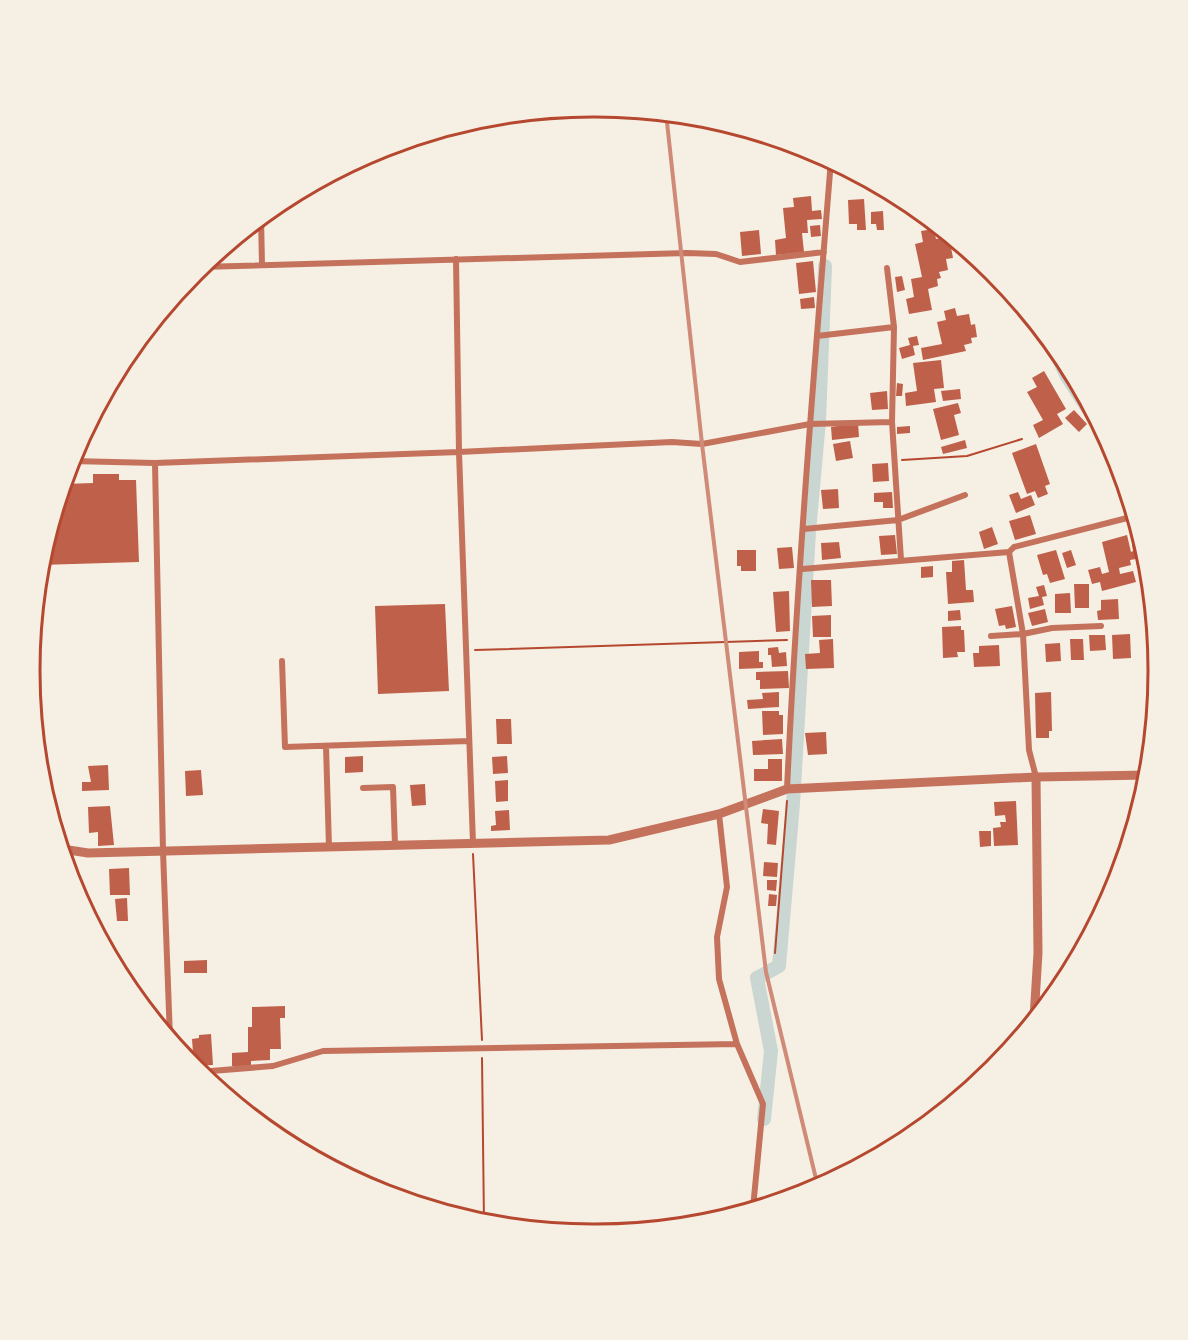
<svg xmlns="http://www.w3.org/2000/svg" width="1188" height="1340" viewBox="0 0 1188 1340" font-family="'PT Sans',sans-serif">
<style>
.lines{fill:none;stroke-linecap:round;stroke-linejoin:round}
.stream{stroke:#c9d6d2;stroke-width:4}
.canal{stroke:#c9d6d2;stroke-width:14}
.building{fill:#bf614a}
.path{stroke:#b5482f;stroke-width:2}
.minor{stroke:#c5725c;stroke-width:6}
.tertiary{stroke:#c5725c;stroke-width:9}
.rail{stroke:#cf8b77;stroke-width:4}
.rim{fill:none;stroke:#b5482f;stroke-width:3}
</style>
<rect width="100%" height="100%" fill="#f6efe4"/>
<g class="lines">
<path class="stream" d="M1038,326L1062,378L1082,409L1104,434"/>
<path class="canal" d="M764,1119L771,1051L757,978L779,966L793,804L809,531L819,421L825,266"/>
</g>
<path class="building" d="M811,196L812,211L821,210L822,219L807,220L808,233H802L804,252L776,255L775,240L786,238L783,208L794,207L793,198Z
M864,199L866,230H857V224H849L848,200Z
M883,211L884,230H877L876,224H871V212Z
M820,225L821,236L811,237L810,226Z
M934,229L936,239L949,236L953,258L946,259L948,270L939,272L941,278L937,279L938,286L928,289L932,310L909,314L906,299L914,297L911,279L922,277L915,244L923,242L921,231Z
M759,230L761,254L742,256L740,232Z
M813,261L816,292L799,294L796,263Z
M902,276L905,290L897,292L895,277Z
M814,297L815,308L801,309L800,299Z
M955,308L957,316L969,314L971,325L975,324L977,337L971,338L972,343L964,345L966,351L923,360L921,348L942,344L937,322L946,320L944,311Z
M917,336L919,345L913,346L915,355L902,359L899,348L910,345L908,338Z
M941,360L944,388L934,389L936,402L906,406L905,393L917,391L913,363Z
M1044,371L1066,409L1057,414L1063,424L1039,438L1033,425L1043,420L1027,392L1037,387L1032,378Z
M897,383L903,384L902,396H896Z
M960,389L961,399L943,401L941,391Z
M887,391L888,409L872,410L870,393Z
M958,403L961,413L954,415L959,435L941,440L933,409Z
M1074,410L1087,424L1079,432L1065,418Z
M858,423L859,437L832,440L831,427Z
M910,426V433L897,434V427Z
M965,440L967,448L943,454L941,447Z
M850,441L853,458L836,461L833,444Z
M1036,444L1050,484L1045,486L1048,494L1038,498L1035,491L1027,494L1012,453Z
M888,463L889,481L873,482L872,464Z
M93,474H119V480H136L139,562L40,565L64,484L93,483Z
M838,489L839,508L823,509L821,490Z
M892,492L893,508H883V502H874V493Z
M1018,492L1021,499L1031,495L1035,505L1016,513L1009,495Z
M1030,515L1036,534L1015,540L1009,521Z
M992,527L998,544L984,549L979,532Z
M895,535L897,554L881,555L879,536Z
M1127,535L1131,552L1133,551L1132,544L1142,542L1147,563L1137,565L1136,559L1130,560L1131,565L1119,568L1120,574L1133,571L1136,582L1102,591L1100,582L1092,584L1088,570L1100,567L1102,574L1109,572L1102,542Z
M839,542L841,558L822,560L821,543Z
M792,547L794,568L779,569L777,548Z
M737,550H756V571H741V566H737Z
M1056,550L1065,579L1050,583L1047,574L1043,575L1037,555Z
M1071,550L1076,565L1067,568L1062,553Z
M964,560L966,590H973L974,602L948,604L946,572H952V561Z
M933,566V577L921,578V567Z
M811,580H831L832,606L812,607Z
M1074,584H1089V608H1075Z
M1044,585L1047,596L1042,597L1044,605L1030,609L1028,598L1039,596L1036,587Z
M789,591L790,631L776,632L773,592Z
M1070,593L1071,613H1055V594Z
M1118,599L1119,619L1098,620L1097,611L1101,610V600Z
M445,604L449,691L378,694L375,606Z
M1012,606L1016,627L1006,629L1005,625L999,626L995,609Z
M1045,609L1048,622L1032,626L1028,613Z
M960,610L961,620L948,621V611Z
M831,615V637H813L812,616Z
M961,626V630H964L965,652H957L958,657L943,658L942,627Z
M1130,634L1131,658L1113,659L1112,635Z
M1089,635H1105L1106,650L1090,651Z
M833,639L834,668L806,669L805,654L820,653L819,640Z
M1070,639H1083L1084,660H1071Z
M1060,643L1061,661L1046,662L1045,644Z
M999,645L1000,666L974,667L973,653H979V646Z
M778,647L779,653L786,652L787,666L772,667L771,655H768V648Z
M759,651V662H763V668L739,669V652Z
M788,671L789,688L760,689V680H756V672Z
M779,692V707L748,709L747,700L763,699L762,693Z
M1051,692L1052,731H1049V738H1036L1035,693Z
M762,711H779V715H783V734L763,735Z
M496,719H511L512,744H497Z
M826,732L827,754L808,755L805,733Z
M782,739L783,754L753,755L752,741Z
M363,756V772L345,773V757Z
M507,756L508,773L493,774L492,757Z
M768,759H782V781H754V769H768Z
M108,765L109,790L82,791V782H91L88,766Z
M201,770L203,795L186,796L185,771Z
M508,780V801L496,802L495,781Z
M425,784L426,805L412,806L410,785Z
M1016,801L1018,845L994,846L993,828L1001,827L1000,822H1006L1005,815L995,816L994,802Z
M110,806L114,845L98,846V832L89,833L88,807Z
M763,809L779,811L776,845L767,844L768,824L761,823Z
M509,810L510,830L491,831V826L496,825L495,811Z
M979,831H991V846L980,847Z
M764,862L778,863L777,877L763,876Z
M129,868L130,895H110L109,869Z
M767,880H777L776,891L767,890Z
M769,894L777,895L776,906H768Z
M127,898L128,921H117L115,899Z
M207,960V973H184V961Z
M285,1006V1018H280L281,1049H270V1060L251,1061V1066H232V1053L248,1052V1027H252V1007Z
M211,1034L213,1065L194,1066L192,1039L199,1038V1035Z"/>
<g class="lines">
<path class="path" d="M902,460L967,456L1022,439
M475,650L787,640
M473,854L482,1040
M775,953L787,801
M482,1058L484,1223"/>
<path class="minor" d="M261,217L262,265
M456,259L459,452L473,843
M200,267L687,253L716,254L740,262L824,252
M887,268L894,327L892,422L901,560
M817,336L894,327
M71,461L155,463L459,452L672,442L702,444L810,424L892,422
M155,463L163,851L170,1038
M804,529L898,520L965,495
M1009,552L1014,547L1131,517L1133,512
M802,569L1009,552L1023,634L1029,750L1036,777
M991,636L1023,634L1052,628L1101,626
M282,661L285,747L469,741
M326,746L329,847
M363,788L393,787L395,845
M787,789C797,579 814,370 831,160
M719,814L727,887L717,937L719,979L737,1044L763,1104L753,1208
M199,1072L273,1066L323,1051L737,1044"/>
<path class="tertiary" d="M62,849L88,853L609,840L719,814L787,789L1036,777L1148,775
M1034,1018L1038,953L1036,777"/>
<path class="rail" d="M666,113L702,444L766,972L818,1187"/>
</g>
<path d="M0 0H1188V1340H0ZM593 117H595A553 553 0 0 1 1148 670V671A553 553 0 0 1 595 1224H593A553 553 0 0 1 40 671V670A553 553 0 0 1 593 117Z" fill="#f6efe4" fill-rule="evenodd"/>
<path class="rim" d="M593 117H595A553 553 0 0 1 1148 670V671A553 553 0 0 1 595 1224H593A553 553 0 0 1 40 671V670A553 553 0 0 1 593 117Z"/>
</svg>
